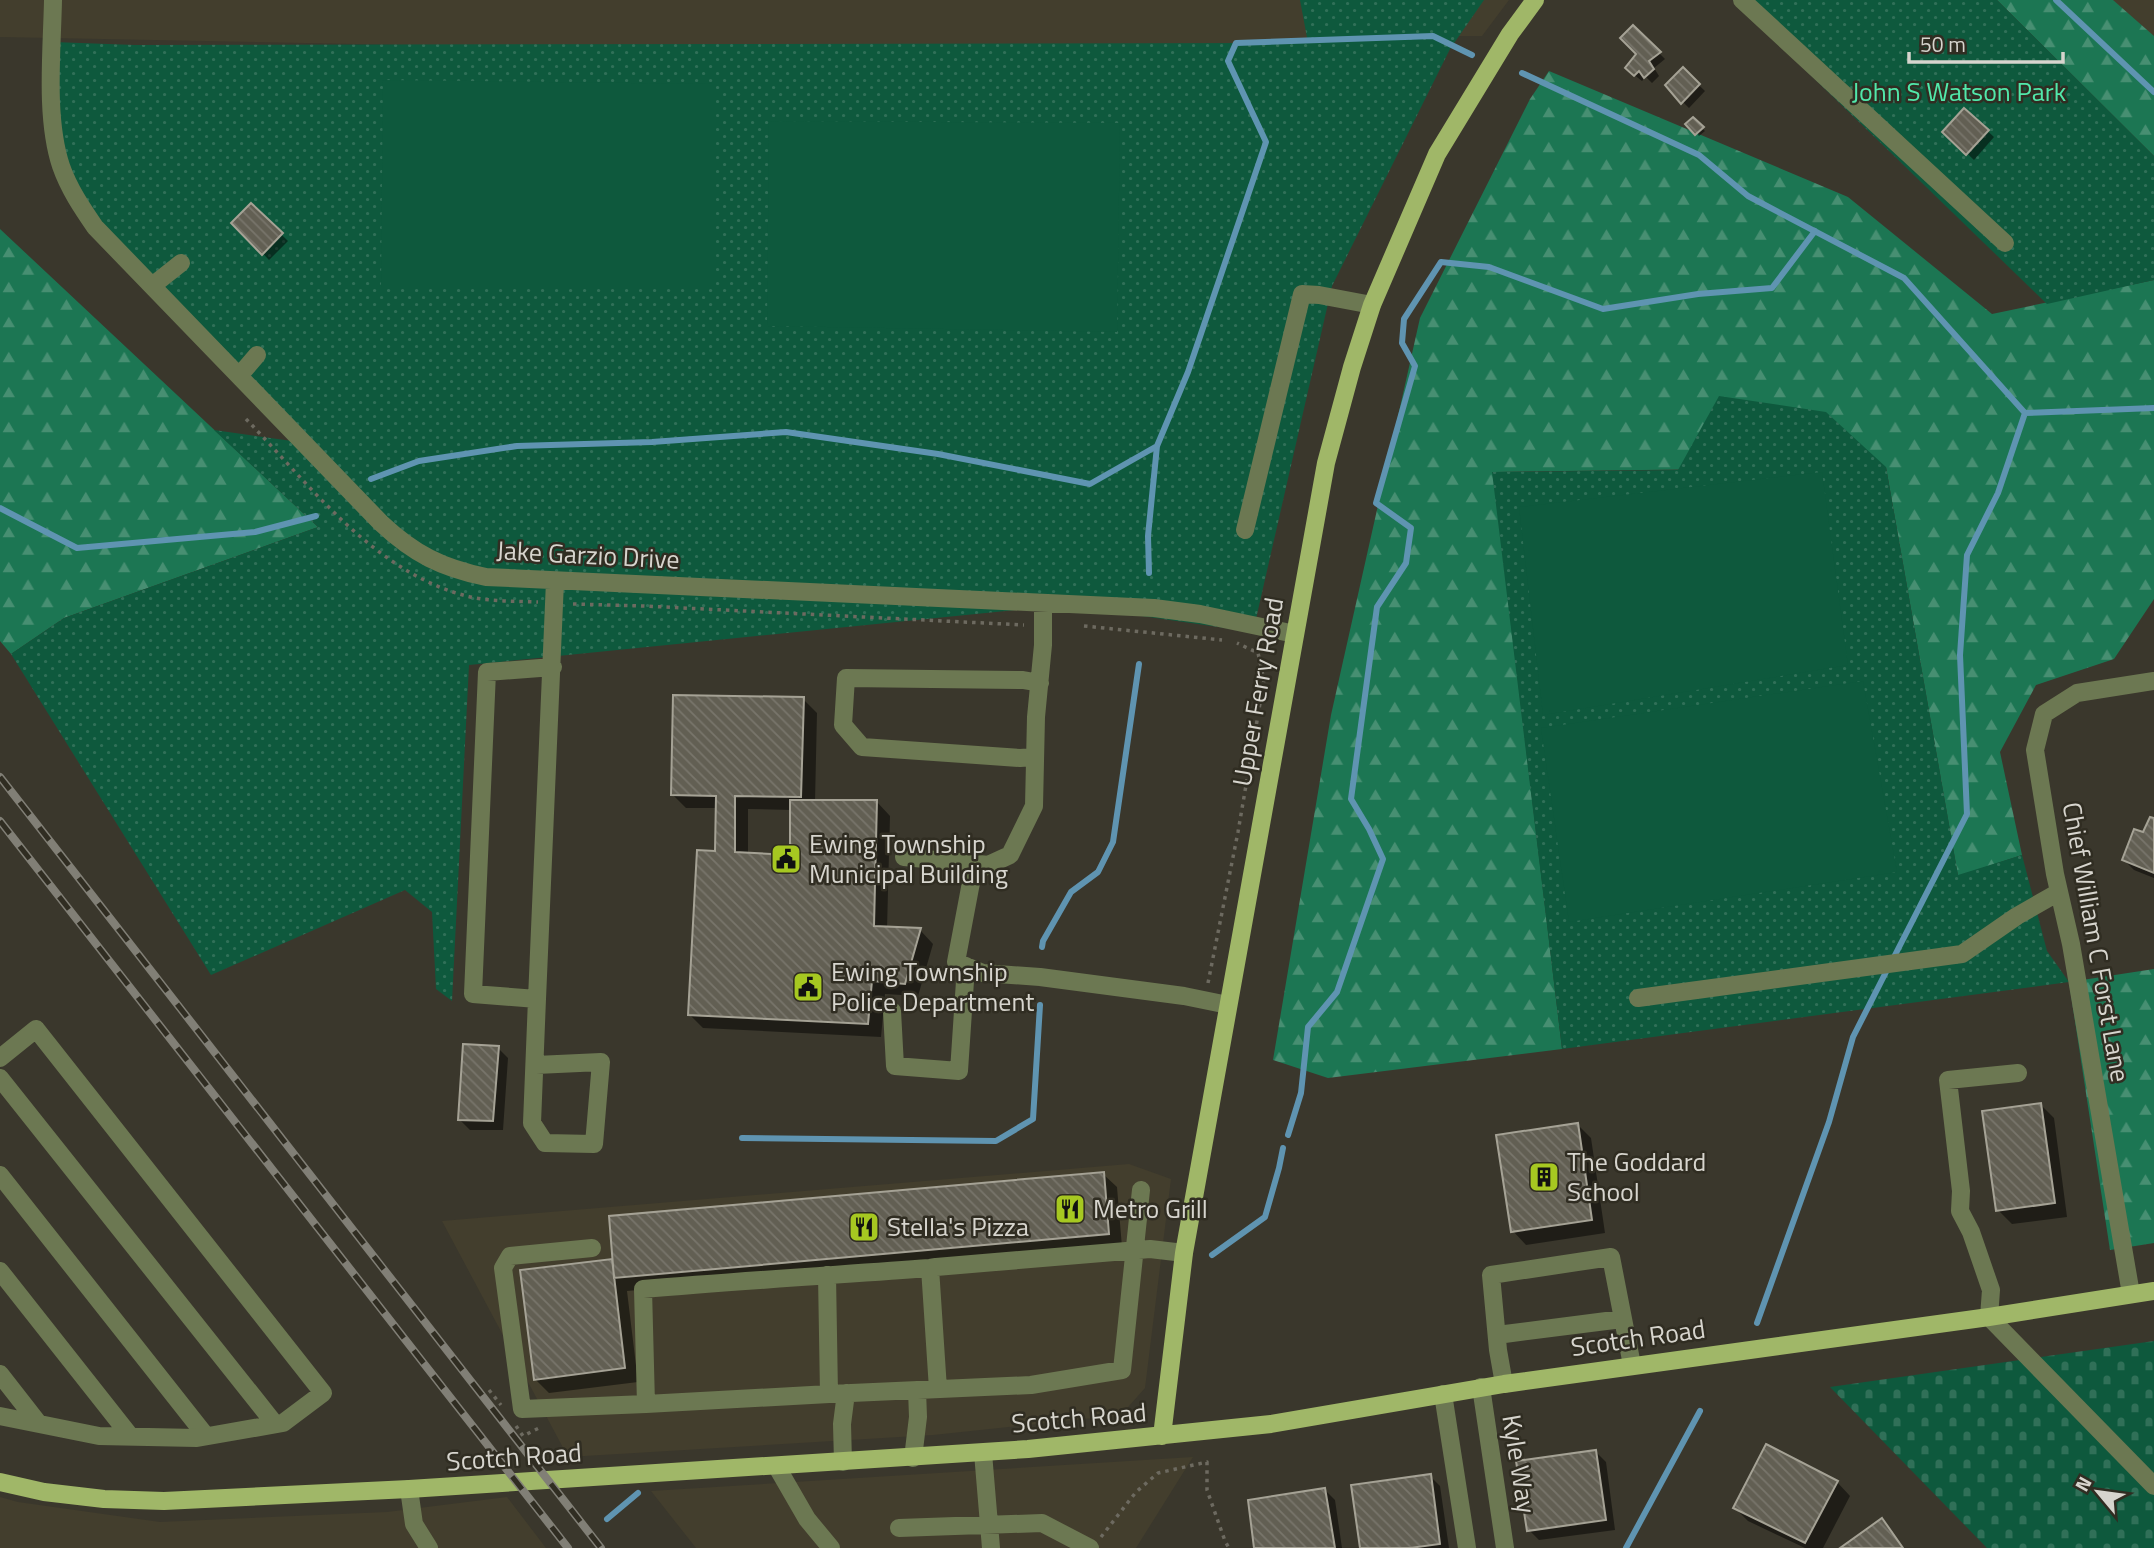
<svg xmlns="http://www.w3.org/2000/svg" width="2154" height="1548" viewBox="0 0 2154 1548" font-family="'Titillium Web',sans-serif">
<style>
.built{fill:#433e2d}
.forest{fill:url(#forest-firs)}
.cemetery{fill:url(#cemetery-stones)}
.park{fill:url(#park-dots)}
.pitch{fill:#0e593d}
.shadow{fill:#0007;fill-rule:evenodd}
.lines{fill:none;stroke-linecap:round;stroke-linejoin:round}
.stream{stroke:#5f94b1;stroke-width:6}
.building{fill:url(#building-back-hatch);stroke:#a5a295;stroke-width:2}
.path{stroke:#6d6a60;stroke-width:3.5;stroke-dasharray:3.5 5;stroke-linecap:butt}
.minor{stroke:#6c7852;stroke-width:18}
.major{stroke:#a0b768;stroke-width:18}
.rail-casing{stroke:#817f76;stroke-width:8}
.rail{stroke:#302d22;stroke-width:5;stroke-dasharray:16;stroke-linecap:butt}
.labels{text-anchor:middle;stroke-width:5;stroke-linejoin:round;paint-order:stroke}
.park-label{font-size:26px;fill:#51e8aa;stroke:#302d22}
.street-label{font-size:26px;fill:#d7d5ce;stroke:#302d22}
.poi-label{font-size:26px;fill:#d7d5ce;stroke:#302d22;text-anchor:start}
</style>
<defs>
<pattern id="forest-firs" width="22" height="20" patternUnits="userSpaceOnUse" patternTransform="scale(1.75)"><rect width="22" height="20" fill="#1c7653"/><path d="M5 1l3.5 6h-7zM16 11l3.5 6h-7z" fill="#478f72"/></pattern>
<pattern id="cemetery-stones" width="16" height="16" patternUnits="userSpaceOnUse" patternTransform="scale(1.75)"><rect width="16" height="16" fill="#0e593d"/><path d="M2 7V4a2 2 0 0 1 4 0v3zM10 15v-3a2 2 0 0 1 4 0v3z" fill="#307058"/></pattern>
<pattern id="park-dots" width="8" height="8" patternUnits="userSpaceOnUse" patternTransform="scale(1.75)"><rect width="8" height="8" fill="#0e593d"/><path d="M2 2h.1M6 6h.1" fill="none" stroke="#307058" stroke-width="1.8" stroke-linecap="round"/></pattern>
<pattern id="building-back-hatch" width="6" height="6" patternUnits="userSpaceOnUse" patternTransform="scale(1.75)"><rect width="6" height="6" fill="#625f53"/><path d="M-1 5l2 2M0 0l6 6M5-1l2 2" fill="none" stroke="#78756b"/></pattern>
</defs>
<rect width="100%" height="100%" fill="#3a372c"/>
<path class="built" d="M0,0H1509L1482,36H1433L1228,61L0,37Z
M2088,0H2154V56Z
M1129,1164L1171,1179L1145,1388L1121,1415L933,1435L568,1457L442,1221Z
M1193,1457L1136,1548H696L651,1491Z
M0,1497L18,1502L160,1522L387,1512L507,1497L546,1548H0Z"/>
<path class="forest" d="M1997,0H2113L2154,36V156Z
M1549,71L1848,197L1992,314L2154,280V599L2114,659L2036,685L2000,752L2022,855L1958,876L1886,467L1493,472L1562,1049L1328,1078L1273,1060L1331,715L1420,318L1530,99Z
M0,229L318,527L64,618L11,654L0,641Z
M2154,969V1243L2110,1250L2069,982Z"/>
<path class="cemetery" d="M2154,1341V1548H1987L1830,1387Z"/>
<path class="park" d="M1300,0H1484L1450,49L1332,286L1253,632L1066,605L469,665L452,1001L436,989L432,912L405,890L211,975L11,654L64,618L318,527L214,430L292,441L81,216L47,112L53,42L135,45L1308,43Z
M1733,0H1997L2154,156V280L2047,304Z
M1719,396L1826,412L1886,467L1958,875L2022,855L2047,951L2069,982L1562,1049L1492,472L1678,470Z"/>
<path class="pitch" d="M383,80L713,84V288H381Z
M769,121L1120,123L1117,332L767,326Z
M1822,472L1848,665L1543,715L1519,507Z
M1863,681L1897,872L1569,922L1541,728Z"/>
<path class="shadow" d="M1633,27L1665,59L1654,68L1659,76L1652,83L1646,77L1642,81L1633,74L1639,54Z
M1683,70L1705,91L1689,108L1683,102Z
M1965,110L1994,137L1974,160L1945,132Z
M1693,119L1705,131L1699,136L1688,124Z
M251,205L288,241L269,260L234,223Z
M803,699L817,713L815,802H877L890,816L887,929L920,930L933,944L918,996L885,994L881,1037L703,1028L689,1014L717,853V808H686L672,794ZM748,809L792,810V857L748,854Z
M2154,820V878L2134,870L2124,860Z
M498,1048L508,1058L503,1130H470L460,1120Z
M2040,1104L2054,1118L2067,1217L2012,1224L1998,1210Z
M1577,1124L1591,1138L1605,1233L1526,1245L1513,1231Z
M1103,1174L1117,1187L1122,1247L627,1291L638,1382L549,1393L535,1379L522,1272L614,1260Z
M1596,1452L1606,1462L1615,1530L1539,1540L1529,1530Z
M1430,1476L1440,1486L1449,1548H1362Z
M1837,1482L1850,1496L1823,1548H1805L1748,1521L1735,1508Z
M1325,1490L1335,1500L1342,1548H1256Z"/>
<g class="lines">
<path class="stream" d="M2056,0L2154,92
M1522,73L1699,155L1748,196L1904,278L2025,413L2154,408
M371,479L419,461L517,446L652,442L786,432L938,454L1090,484L1157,446L1188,372L1266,142L1228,61L1236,43L1433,36L1472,55
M0,508L77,548L255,532L316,516
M1149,573L1148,536L1157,446
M1042,947L1043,941L1071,892L1098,872L1113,842L1139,664
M1893,959L1967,814L1960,655L1967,555L1998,493L2025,413
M1288,1135L1301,1093L1308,1027L1337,992L1383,859L1369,829L1351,799L1377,607L1406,563L1411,528L1376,503L1415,366L1402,343L1404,319L1441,262L1489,267L1603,309L1698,294L1772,288L1815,231
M742,1138L996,1141L1033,1119L1040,1005
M1212,1255L1265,1217L1279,1168L1283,1148
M1757,1323L1829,1122L1853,1037L1888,968
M607,1519L638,1493
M1626,1548L1700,1411"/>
</g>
<path class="building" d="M1633,25L1661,52L1649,61L1654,69L1644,78L1639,71L1634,76L1625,68L1636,54L1620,38Z
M1683,67L1700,84L1681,104L1665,85Z
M1964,108L1989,130L1966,155L1942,132Z
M1693,117L1704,127L1695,135L1685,124Z
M251,203L283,233L262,255L231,223Z
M673,695L804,697L801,797L735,796V852L790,855V800H877L874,926L921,928L905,984L872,981L868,1024L688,1015L697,850L715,851L716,796L671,795Z
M2150,817L2154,818V873L2122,860L2134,829L2143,832Z
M463,1044L499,1046L493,1121L458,1120Z
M2041,1103L2055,1203L1996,1211L1982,1111Z
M1578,1123L1592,1220L1511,1232L1496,1135Z
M1104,1172L1109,1234L614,1278L609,1216Z
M612,1259L625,1368L534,1380L520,1270Z
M1766,1444L1838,1481L1805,1543L1733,1508Z
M1596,1450L1606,1520L1527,1531L1516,1461Z
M1431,1474L1440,1544L1410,1548H1360L1351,1485Z
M1325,1488L1335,1548H1254L1248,1500Z
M1882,1518L1903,1548H1840Z"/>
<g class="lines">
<path class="path" d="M246,419C309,484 372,570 463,595C486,602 514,601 538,602
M573,604L644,606L1024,625
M1084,626L1222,640
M1208,983L1238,832L1264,680L1258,653L1237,643
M489,1390L501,1405
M516,1426L523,1436L539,1428
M1101,1537L1136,1492L1158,1473L1207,1462V1490L1225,1541L1229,1548"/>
<path class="minor" d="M53,0C52,51 45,118 61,166C69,189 82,208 95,227L381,523C414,554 442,568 486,577L1154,608L1200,614L1295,634
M1742,0L2005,243
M152,286L181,263
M239,376L257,355
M1245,530L1302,294L1319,295L1372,305
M1043,603V645L1036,717L1034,806L1010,855L973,872L956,962L983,973L1040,977L1184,996L1228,1005
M553,667L487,672L473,994L537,999L555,581
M1035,757L1020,758L862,747L843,725L846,678L1023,680L1040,683
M904,857L989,865
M1638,998L1962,954L2017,916L2059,892
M892,1011L895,1066L959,1071L966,966
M0,1058L36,1029L323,1393L283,1423L197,1438L99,1436L0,1416
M536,1065L601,1062L594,1144L545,1143L532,1123L537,999
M2018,1073L1948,1080L1961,1191L1960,1211L1971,1232L1991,1290L1989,1317L2154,1486
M0,1078L275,1424
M0,1175L206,1436
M592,1248L510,1256L503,1268L522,1409L646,1404
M930,1268L938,1389
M0,1271L131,1437
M827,1275L829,1394L646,1404L643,1289C739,1281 834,1275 930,1268L936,1267L1150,1249L1184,1253
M2131,1294L2071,944L2055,874L2035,750L2044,714L2077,693L2154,681
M1497,1335L1622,1319
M0,1374L39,1424
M1504,1384L1498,1350L1491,1275L1611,1257L1632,1365
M1481,1387L1505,1548
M829,1394L1031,1385L1122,1370L1141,1190
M1443,1394L1467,1548
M983,1453L991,1548
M913,1458L918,1417L917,1390
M843,1462L842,1424L846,1393
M777,1467L807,1519L831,1548
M409,1489L414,1524L429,1548
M899,1528L1042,1523L1090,1548"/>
<path class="major" d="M1162,1436L1184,1253L1326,463L1352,367L1372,305L1437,154L1510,34L1535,0
M0,1482L44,1492L104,1499L164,1501L409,1489L1028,1449L1271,1424L1504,1384L1989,1317L2154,1291"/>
<g class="rail-casing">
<path id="rail" d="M0,777L601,1548
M0,821L568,1548"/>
</g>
<use href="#rail" class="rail"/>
</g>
<defs>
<g id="civic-square" transform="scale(1.575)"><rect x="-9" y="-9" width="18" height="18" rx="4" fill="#a6c821" stroke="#302d22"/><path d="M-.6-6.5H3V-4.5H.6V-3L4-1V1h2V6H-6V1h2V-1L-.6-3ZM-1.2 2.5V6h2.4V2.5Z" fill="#111"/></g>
<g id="building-square" transform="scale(1.575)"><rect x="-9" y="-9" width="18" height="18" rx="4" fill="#a6c821" stroke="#302d22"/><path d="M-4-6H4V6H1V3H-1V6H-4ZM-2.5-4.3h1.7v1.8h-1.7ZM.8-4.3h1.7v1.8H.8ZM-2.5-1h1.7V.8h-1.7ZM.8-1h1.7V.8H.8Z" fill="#111"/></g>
<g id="restaurant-square" transform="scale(1.575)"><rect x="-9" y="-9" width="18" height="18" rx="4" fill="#a6c821" stroke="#302d22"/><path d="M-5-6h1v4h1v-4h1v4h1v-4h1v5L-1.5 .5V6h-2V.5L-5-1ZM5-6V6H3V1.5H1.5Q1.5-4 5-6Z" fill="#111"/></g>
</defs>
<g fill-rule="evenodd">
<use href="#civic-square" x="786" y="859"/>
<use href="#civic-square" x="808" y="987"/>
<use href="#building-square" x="1544" y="1177"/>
<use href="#restaurant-square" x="1070" y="1209"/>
<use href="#restaurant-square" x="864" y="1227"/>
</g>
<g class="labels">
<g class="park-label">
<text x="1959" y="101">John S Watson Park</text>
</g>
<g class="street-label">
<text transform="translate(588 555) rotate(3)" y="9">Jake Garzio Drive</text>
<text transform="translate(1258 692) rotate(-80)" y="9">Upper Ferry Road</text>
<text transform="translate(2096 942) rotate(80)" y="9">Chief William C Forst Lane</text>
<text transform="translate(1638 1338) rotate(-8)" y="9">Scotch Road</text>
<text transform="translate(1079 1418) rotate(-5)" y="9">Scotch Road</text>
<text transform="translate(514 1457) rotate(-4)" y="9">Scotch Road</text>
<text transform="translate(1519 1464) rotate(81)" y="9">Kyle Way</text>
</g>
<g class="poi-label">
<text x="809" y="853">Ewing Township<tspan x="809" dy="30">Municipal Building</tspan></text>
<text x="831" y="981">Ewing Township<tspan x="831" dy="30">Police Department</tspan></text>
<text x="1567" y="1171">The Goddard<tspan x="1567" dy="30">School</tspan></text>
<text x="1093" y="1218">Metro Grill</text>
<text x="887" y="1236">Stella's Pizza</text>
</g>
</g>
<g transform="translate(2098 1492) rotate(299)" stroke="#302d22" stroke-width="5" paint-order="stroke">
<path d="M0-5L12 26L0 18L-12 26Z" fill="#d7d5ce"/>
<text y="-10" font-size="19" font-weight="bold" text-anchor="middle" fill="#d7d5ce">N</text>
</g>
<path d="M1909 52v10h154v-10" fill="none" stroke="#d7d5ce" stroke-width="3.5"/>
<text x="1920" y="52" font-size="21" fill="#d7d5ce" stroke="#302d22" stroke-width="5" paint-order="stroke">50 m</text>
</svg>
